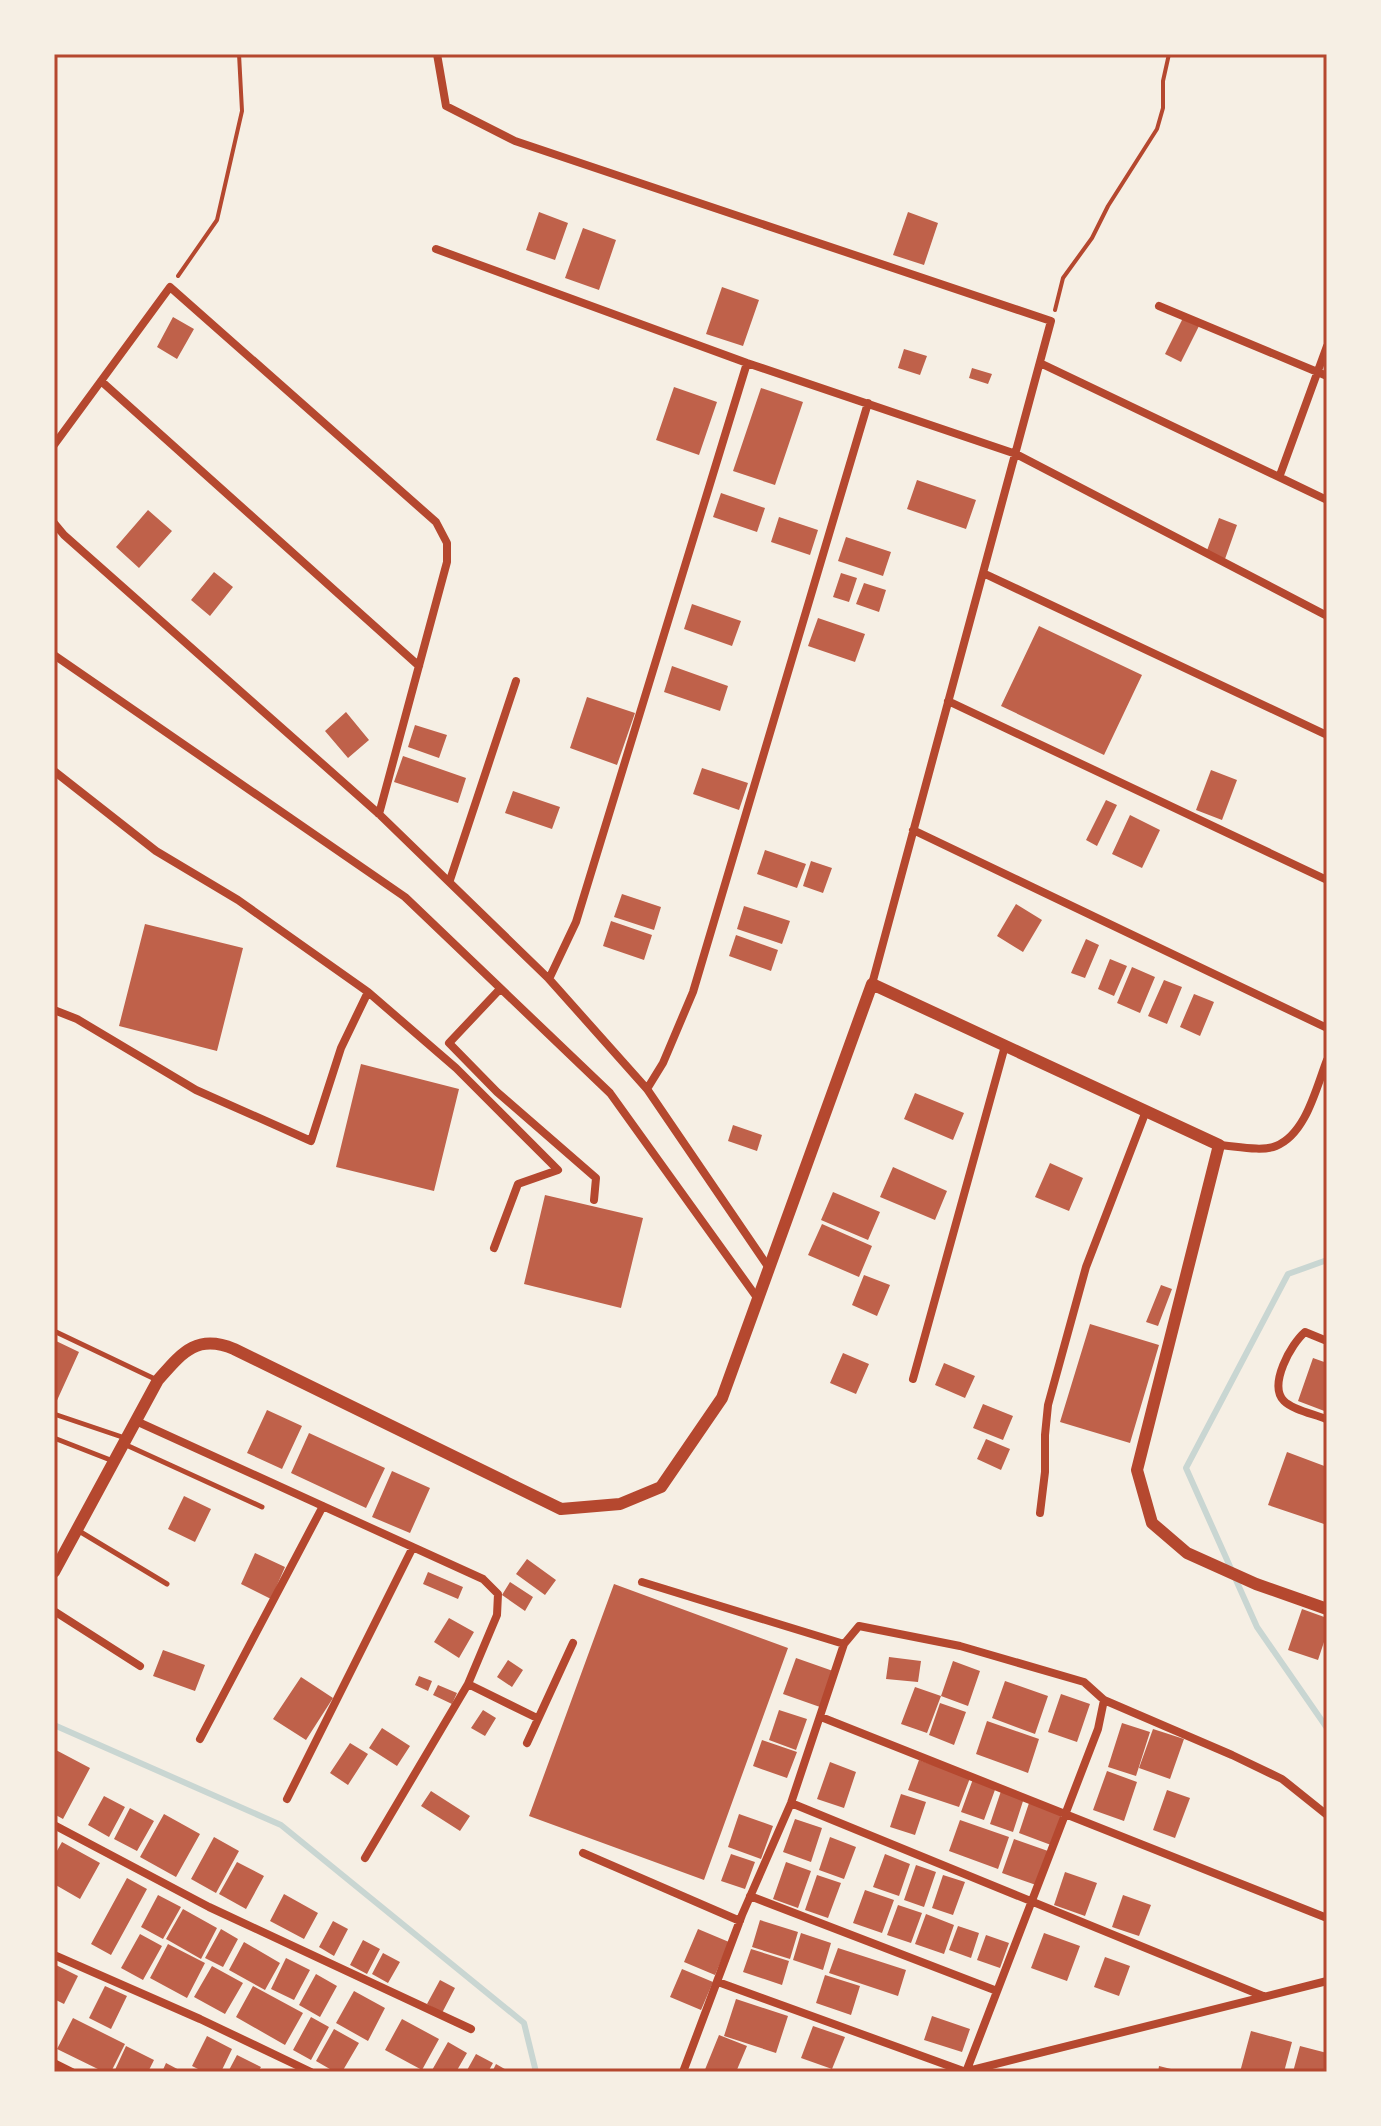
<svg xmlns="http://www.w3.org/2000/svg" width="1381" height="2126" viewBox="0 0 1381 2126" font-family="Signika,sans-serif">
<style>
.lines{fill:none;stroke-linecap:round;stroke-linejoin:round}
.stream{stroke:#c9d6d2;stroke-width:6}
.building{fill:#bf614a}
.path{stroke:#b5482f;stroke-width:4}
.service{stroke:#b5482f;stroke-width:5}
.minor{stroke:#b5482f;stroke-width:8}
.tertiary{stroke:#b5482f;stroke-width:12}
.neatline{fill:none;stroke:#b5482f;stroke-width:3}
</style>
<rect width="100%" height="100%" fill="#f6efe4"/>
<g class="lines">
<path class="stream" d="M1327,1260L1288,1274L1186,1468L1257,1627L1327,1728
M54,1725L281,1825L524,2023L536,2072"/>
</g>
<path class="building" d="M539,212L568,223L555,260L526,250Z
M908,212L938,223L924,265L893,255Z
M583,228L616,240L599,290L565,278Z
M722,287L759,300L743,346L706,334Z
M173,317L194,329L177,359L157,347Z
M1183,318L1199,326L1181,362L1165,354Z
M904,349L927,356L920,375L898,368Z
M972,368L992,374L988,384L969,378Z
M674,387L717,402L699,455L656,440Z
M761,388L803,402L775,485L733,471Z
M917,480L976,500L966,529L907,509Z
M721,493L765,508L757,532L713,517Z
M148,510L172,531L139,568L116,547Z
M779,517L818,530L810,555L771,542Z
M1219,518L1237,525L1225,559L1206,553Z
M846,537L891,552L883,576L838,561Z
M214,572L233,587L210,616L191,600Z
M841,573L857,578L849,602L833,597Z
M864,583L886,590L879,612L856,604Z
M692,604L741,621L732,646L684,629Z
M818,618L865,634L855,662L808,646Z
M1039,626L1142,675L1104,755L1001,706Z
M672,666L728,686L720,711L664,692Z
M587,697L635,713L617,765L570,748Z
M346,712L369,740L348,758L325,731Z
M415,725L447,735L439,758L408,747Z
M403,756L466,778L458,803L394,782Z
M702,768L748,783L739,810L693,794Z
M1211,770L1237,780L1222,820L1196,810Z
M513,791L560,807L552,829L505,813Z
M1106,800L1117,805L1097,846L1086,840Z
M1130,815L1160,830L1142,868L1112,854Z
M765,850L806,864L797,888L757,874Z
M811,861L832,868L823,893L803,886Z
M622,894L661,907L654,930L614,917Z
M1016,904L1042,920L1023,952L997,936Z
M744,906L790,921L782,944L737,929Z
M611,921L652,935L644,960L603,946Z
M145,924L243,948L217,1051L119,1026Z
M736,935L778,950L771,971L729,956Z
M1086,939L1099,945L1085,978L1071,973Z
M1110,959L1127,966L1114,996L1098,989Z
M1132,967L1155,977L1140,1013L1117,1003Z
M1164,980L1182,987L1167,1024L1148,1016Z
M1194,994L1214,1002L1200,1036L1180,1027Z
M361,1064L459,1089L434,1191L336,1167Z
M915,1093L964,1113L953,1140L904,1119Z
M733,1125L762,1135L757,1151L728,1141Z
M1050,1163L1083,1178L1069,1211L1035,1197Z
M893,1167L947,1191L935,1220L880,1197Z
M833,1192L880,1212L868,1240L821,1220Z
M545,1195L643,1218L621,1308L524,1284Z
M822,1224L872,1246L859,1277L808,1255Z
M864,1275L890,1285L877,1316L852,1305Z
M1161,1285L1172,1289L1158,1326L1146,1322Z
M1090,1324L1159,1345L1130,1443L1060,1422Z
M54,1340L79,1352L54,1407Z
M843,1353L869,1364L856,1394L830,1383Z
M1313,1358L1327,1363V1412L1298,1401Z
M944,1363L975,1376L965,1398L935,1385Z
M983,1404L1013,1416L1003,1440L973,1428Z
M267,1410L302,1426L282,1469L247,1453Z
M309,1433L385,1468L366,1508L291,1473Z
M986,1439L1010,1449L1001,1470L977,1459Z
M1287,1452L1327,1467V1525L1268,1505Z
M392,1471L430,1488L410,1533L372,1517Z
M184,1496L211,1509L195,1542L168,1529Z
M255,1553L285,1567L271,1599L241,1584Z
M527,1559L556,1580L545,1595L516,1574Z
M428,1572L463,1587L458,1599L423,1584Z
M510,1582L533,1597L525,1611L502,1595Z
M614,1584L788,1648L704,1880L529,1816Z
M1302,1609L1327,1618V1633L1318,1660L1288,1650Z
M449,1618L474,1632L459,1658L434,1642Z
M163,1650L205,1665L195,1691L153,1676Z
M889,1657L921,1661L918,1682L886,1679Z
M796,1658L833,1671L820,1707L783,1694Z
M508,1660L523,1670L512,1687L497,1677Z
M953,1661L980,1671L968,1706L941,1696Z
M419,1676L432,1681L428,1691L415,1685Z
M301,1677L333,1698L306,1740L273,1719Z
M1005,1681L1048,1696L1035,1734L992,1718Z
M438,1685L457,1693L452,1704L433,1695Z
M915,1687L941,1696L927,1733L901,1724Z
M1061,1694L1090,1704L1077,1742L1048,1732Z
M940,1703L966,1712L954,1745L929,1735Z
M483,1710L496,1718L485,1736L471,1728Z
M779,1710L807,1719L796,1750L769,1740Z
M987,1721L1039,1739L1028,1773L976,1754Z
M1122,1723L1150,1732L1136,1776L1108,1767Z
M382,1728L410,1746L397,1766L369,1748Z
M1153,1729L1184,1739L1170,1779L1139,1768Z
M762,1740L797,1752L787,1778L753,1766Z
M350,1743L368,1754L348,1785L330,1773Z
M54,1749L90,1768L63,1819L54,1814Z
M919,1760L970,1778L959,1807L908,1790Z
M830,1762L856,1772L844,1808L817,1799Z
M1107,1771L1137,1782L1124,1821L1093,1810Z
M973,1779L996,1787L984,1820L961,1812Z
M1167,1790L1190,1798L1175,1838L1153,1830Z
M431,1791L470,1816L460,1831L421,1806Z
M1001,1791L1024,1798L1013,1832L990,1824Z
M901,1794L926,1802L915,1835L890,1827Z
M104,1796L125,1807L109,1837L88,1825Z
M1029,1803L1062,1814L1051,1845L1019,1833Z
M130,1808L154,1821L137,1851L114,1839Z
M164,1814L200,1834L176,1877L140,1857Z
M739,1814L773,1826L761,1859L728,1847Z
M795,1819L822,1828L811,1862L783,1852Z
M960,1820L1009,1837L998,1869L949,1851Z
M214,1837L239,1851L216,1893L191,1879Z
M830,1837L856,1847L844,1879L819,1870Z
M1014,1839L1048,1851L1036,1885L1002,1873Z
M62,1842L100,1863L80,1899L54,1884V1856Z
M731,1854L755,1862L745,1889L721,1881Z
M885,1854L910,1864L899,1896L873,1887Z
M237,1862L264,1876L246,1909L219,1894Z
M786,1862L811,1871L798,1908L773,1899Z
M916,1865L936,1872L924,1907L904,1900Z
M1065,1872L1097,1883L1085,1916L1054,1905Z
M817,1875L841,1883L828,1918L805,1910Z
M943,1875L965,1882L953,1915L932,1908Z
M127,1878L147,1889L111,1955L91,1944Z
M865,1890L894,1900L882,1933L853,1923Z
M284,1894L318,1913L304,1939L270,1921Z
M158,1895L181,1907L163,1939L141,1927Z
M1123,1895L1151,1905L1139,1936L1112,1927Z
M898,1905L922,1913L911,1943L887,1935Z
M183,1909L217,1928L201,1959L166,1939Z
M926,1914L954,1925L944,1954L915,1944Z
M760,1920L798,1932L790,1959L752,1947Z
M333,1921L348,1929L334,1956L319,1947Z
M958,1926L979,1933L971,1958L949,1950Z
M221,1929L238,1939L223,1967L205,1958Z
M698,1929L729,1942L715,1975L684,1962Z
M801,1933L831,1943L823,1970L793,1960Z
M1044,1933L1080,1946L1067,1981L1031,1968Z
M140,1934L162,1946L143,1980L121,1968Z
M986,1935L1009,1943L1000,1968L977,1960Z
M363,1940L380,1949L367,1974L350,1965Z
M244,1942L280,1963L265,1990L229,1970Z
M168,1944L205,1963L187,1998L150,1978Z
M838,1948L906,1970L898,1996L829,1973Z
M751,1949L789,1961L782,1985L743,1972Z
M383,1953L400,1962L388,1983L372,1974Z
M1105,1957L1130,1966L1119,1996L1094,1987Z
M286,1958L310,1970L294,2000L271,1989Z
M54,1964L78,1976L64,2004L54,1999Z
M212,1966L243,1983L225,2014L194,1997Z
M682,1969L713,1982L701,2010L670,1997Z
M316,1974L337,1986L320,2017L299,2005Z
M825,1975L860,1986L851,2015L816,2003Z
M440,1980L455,1988L442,2013L427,2004Z
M105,1986L127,1996L111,2029L89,2018Z
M253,1986L303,2013L285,2045L236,2017Z
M354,1991L385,2008L368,2041L336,2023Z
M736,1999L788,2016L776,2053L724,2036Z
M932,2016L970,2029L962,2052L924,2040Z
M311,2017L329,2027L311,2060L293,2050Z
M73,2018L125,2044L111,2072H104L57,2049Z
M402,2019L439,2039L422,2070L385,2050Z
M813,2026L845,2037L832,2069L801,2058Z
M334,2029L359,2043L342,2072H335L316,2061Z
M1251,2031L1292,2042L1284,2072H1240Z
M719,2035L747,2046L736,2072H704Z
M207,2036L232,2049L221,2072H204L192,2066Z
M448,2042L467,2053L456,2072H431Z
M126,2046L154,2060L148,2072H114Z
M1300,2046L1327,2053V2072H1293Z
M476,2054L493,2063L488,2072H466Z
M237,2055L261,2067L258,2072H228Z
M166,2063L183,2072H162Z
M496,2064L510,2072H492Z
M1159,2066L1179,2071V2072H1158Z"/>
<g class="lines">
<path class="path" d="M178,276L217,220L242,111L239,54
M1055,310L1063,278L1092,238L1108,206L1157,129L1163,108V81L1169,54"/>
<path class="service" d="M54,1331L157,1380
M54,1414L125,1438
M54,1438L113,1461
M124,1444L262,1507
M79,1531L167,1584"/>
<path class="minor" d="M437,54L446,106L515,141L1051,321L872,984
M436,249L747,363L1016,454L1327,616
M1159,306L1327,376
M1040,363L1327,500
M101,381L419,666
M54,445L170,287L436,522L447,543V562L379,814
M1280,475L1327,346
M54,523L64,535L379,814L549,979L647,1089L769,1268
M983,573L1327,735
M54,655L405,897L610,1093L758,1299
M948,701L1327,880
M54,771L156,851L238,900L368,992L456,1068L558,1170L518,1184L494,1248
M913,830L1327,1028
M450,880L516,681
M549,979L576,922L747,363
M500,989L449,1043L497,1092L596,1178L594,1200
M54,1010L77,1019L196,1090L311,1141L341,1048L368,992
M647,1089L663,1063L693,992L868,403
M1219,1145C1235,1146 1262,1152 1276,1146C1306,1134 1316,1088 1327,1060
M913,1379L1005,1046
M1326,1419C1314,1414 1293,1410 1284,1401C1268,1385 1291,1344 1305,1332L1327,1341
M136,1421L483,1579L498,1594L497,1615L468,1684L365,1858
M1040,1513L1045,1472V1435L1048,1405L1086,1267L1146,1111
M642,1582L844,1644
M54,1611L140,1666
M468,1684L537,1718
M1104,1700L1232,1755L1282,1779L1327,1815
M821,1717L1327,1918
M200,1739L323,1506
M527,1743L573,1643
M287,1799L413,1547
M791,1803L1263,1996
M54,1825L209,1907L471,2029
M583,1853L740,1921
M750,1896L997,1991
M54,1955L200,2019L311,2072
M718,1982L966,2072
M54,2063L72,2072
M683,2072L742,1915L791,1803L844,1644L859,1626L960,1646L1084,1682L1104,1700L1098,1729L966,2072
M964,2072L1327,1981"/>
<path class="tertiary" d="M54,1572L158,1380C181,1354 196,1333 234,1349L561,1509L620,1504L661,1487L722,1398L872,984L1219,1145L1137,1470L1152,1523L1187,1553L1256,1584L1327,1609"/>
</g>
<rect width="1381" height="2126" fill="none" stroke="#f6efe4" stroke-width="112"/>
<rect x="56" y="56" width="1269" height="2014" class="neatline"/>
</svg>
